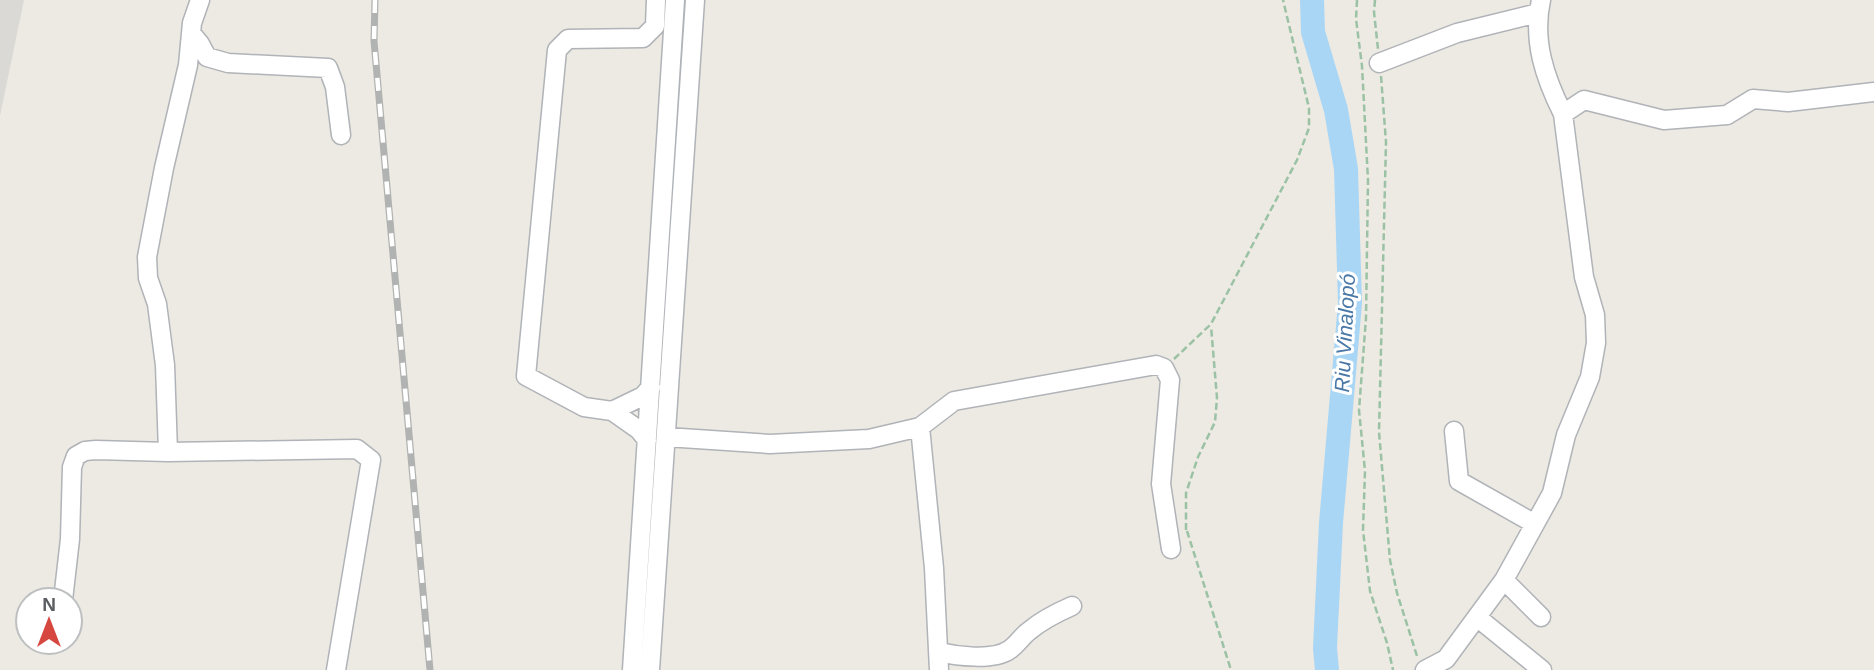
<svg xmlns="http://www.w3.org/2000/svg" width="1874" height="670" viewBox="0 0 1874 670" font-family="Helvetica,sans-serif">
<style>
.industrial{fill:#dbd9d5}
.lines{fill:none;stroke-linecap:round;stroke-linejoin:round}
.river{stroke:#aad6f5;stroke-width:24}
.minor-casing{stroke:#b0b3b7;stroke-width:21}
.path{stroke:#9cc2a5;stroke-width:2.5;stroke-dasharray:7 3.5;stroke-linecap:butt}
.minor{stroke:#fff;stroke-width:18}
.rail-casing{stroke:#b1b2b2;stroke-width:7}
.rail{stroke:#fff;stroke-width:4.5;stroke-dasharray:13;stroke-linecap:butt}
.labels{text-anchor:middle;stroke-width:6;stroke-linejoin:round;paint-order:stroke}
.water-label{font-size:21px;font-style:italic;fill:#4978a6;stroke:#fff}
</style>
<rect width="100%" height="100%" fill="#eceae3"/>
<path class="industrial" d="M0,0H24L0,116Z"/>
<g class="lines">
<path class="river" d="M1312,0L1313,32L1336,110L1346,169L1350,303L1331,523L1325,648L1327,670"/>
<g class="minor-casing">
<path id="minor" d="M1541,0C1532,41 1545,78 1563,114L1584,100L1664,120L1727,115L1753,99L1788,102L1874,92
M191,33L200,44L207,57L228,63L328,68L335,87L341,135
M1379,63L1457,33L1538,13
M612,411L643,396L651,387
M920,427L934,568L939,670
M1454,431L1459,481L1535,524
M666,437L770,444L869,439L920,427L954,401L1156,365L1164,368L1170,380L1161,484L1171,549
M647,440L639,430L612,411L584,407L526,376L557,50L568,39L643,38L655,26L656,0
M168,452L165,365L157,304L148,278L147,257L164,168L188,65L192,23L200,0
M1504,580L1541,617
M63,600L70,539L72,467L76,456L85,451L96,450L168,452L357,449L371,460L336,670
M1478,618L1542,670
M939,652C956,656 993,661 1009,650C1016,646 1022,636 1029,631C1042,620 1056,613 1072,606
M632,670L675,0
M650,670L695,0
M1425,670L1446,659L1504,580L1552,493L1566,435L1590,377L1596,343L1595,315L1584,277L1563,114"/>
</g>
<path class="path" d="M1357,0L1356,19L1362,66L1368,180L1366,318L1359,410L1365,471L1363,530L1370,591L1387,643L1393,670
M1375,0L1374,12L1378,49
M1381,76L1386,142L1379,432L1390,560L1397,593L1417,656
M1174,359L1211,324L1297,160L1309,128V108L1283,0
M1186,530V493L1198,457L1215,422L1217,398L1211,326
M1187,531L1231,670"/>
<use href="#minor" class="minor"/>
<g class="rail-casing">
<path id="rail" d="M375,0L374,41L430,670"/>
</g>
<use href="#rail" class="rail"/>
</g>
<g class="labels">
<g class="water-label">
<text transform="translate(1345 333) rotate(-87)" y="7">Riu Vinalopó</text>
</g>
</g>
<g transform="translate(49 621)"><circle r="33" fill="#ffffff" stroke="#bdbfc0" stroke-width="2"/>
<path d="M0-5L12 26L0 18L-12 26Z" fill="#d6473f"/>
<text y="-10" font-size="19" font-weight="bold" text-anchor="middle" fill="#5b5e62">N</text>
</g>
</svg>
